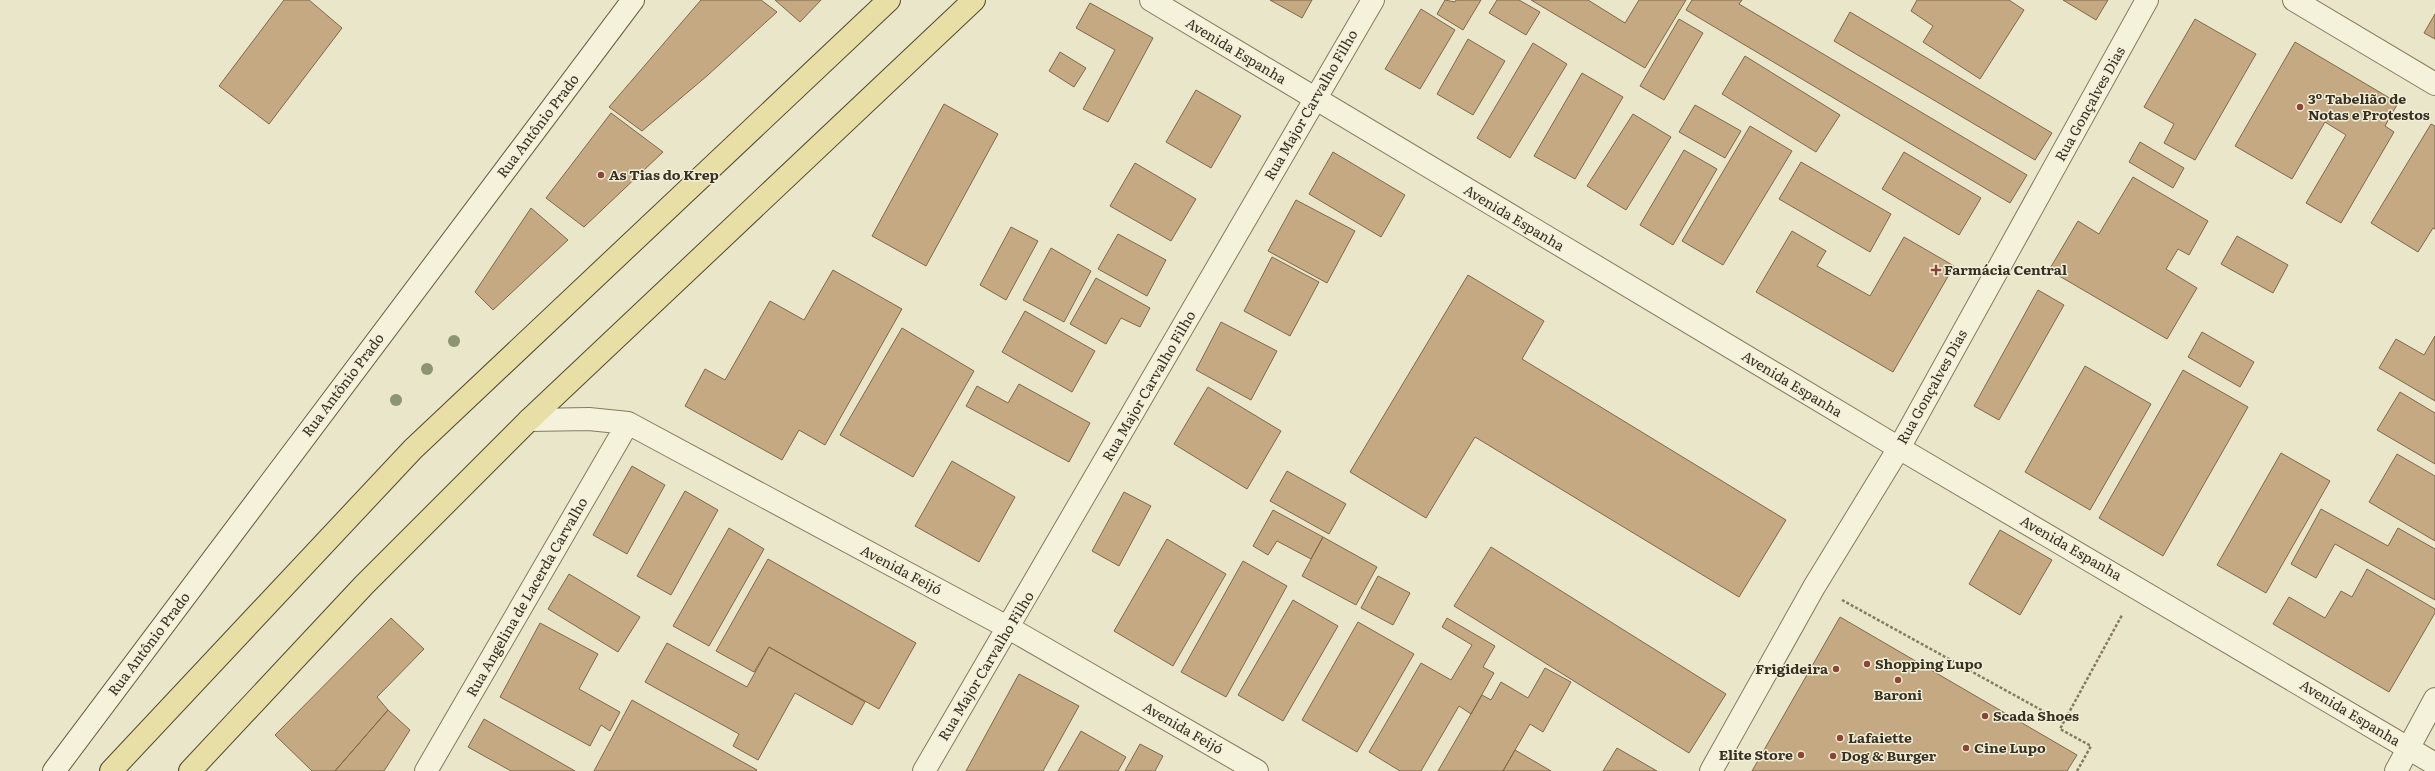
<svg xmlns="http://www.w3.org/2000/svg" width="2435" height="771" viewBox="0 0 2435 771" font-family="Literata,serif">
<style>
.building{fill:#c4a983;stroke:#816948}
.lines{fill:none;stroke-linecap:round;stroke-linejoin:round}
.minor-casing{stroke:#847a60;stroke-width:24}
.tertiary-casing{stroke:#847a60;stroke-width:24}
.secondary-casing{stroke:#665b43;stroke-width:24}
.primary-casing{stroke:#534833;stroke-width:24}
.path{stroke:#847a60;stroke-width:2.5;stroke-dasharray:3 2;stroke-linecap:butt}
.minor{stroke:#f5f2dc;stroke-width:22}
.tertiary{stroke:#f5f2dc;stroke-width:22}
.secondary{stroke:#f5f2dc;stroke-width:22}
.primary{stroke:#e8dfa6;stroke-width:22}
.tree{fill:#8c9472}
.poi-dot{fill:#8d4536;stroke:#f2efd8;stroke-width:1.5}
.labels{text-anchor:middle;stroke-width:3;stroke-linejoin:round;paint-order:stroke}
.street-label{font-size:14px;fill:#372f21;stroke:#f2efd8}
.poi-label{font-size:14px;font-weight:bold;fill:#372f21;stroke:#f2efd8;text-anchor:start}
</style>
<rect width="100%" height="100%" fill="#eae6c9"/>
<path class="building" d="M284,0H309L342,28L269,124L219,86Z
M701,0H761L777,12L708,75L642,131L609,107Z
M775,0H821L800,22Z
M1270,0H1312L1302,18Z
M1445,0L1455,2L1456,0H1481L1463,30L1437,14Z
M1497,0H1519L1540,12L1526,35L1489,13Z
M1531,0H1588L1625,23L1639,0H1686L1645,68Z
M1692,0H1742L1739,4L2027,175L2010,203L1686,10Z
M1917,0H2009L2024,10L1980,79L1923,42L1933,26L1911,11Z
M2063,0H2108L2096,20Z
M1090,3L1153,38L1108,122L1083,109L1115,50L1076,28Z
M1421,9L1455,30L1420,89L1385,69Z
M1850,12L2052,133L2035,160L1834,41Z
M2435,14V39L2424,33Z
M1679,19L1703,33L1664,100L1640,86Z
M2195,19L2256,54L2195,160L2164,143L2174,124L2144,107Z
M1468,39L1505,61L1473,115L1437,94Z
M2295,42L2398,103L2385,126L2394,132L2341,223L2306,203L2346,135L2325,122L2292,179L2235,146Z
M1533,43L1567,64L1510,158L1477,138Z
M1060,52L1086,68L1074,87L1049,71Z
M1745,56L1840,115L1816,152L1722,94Z
M1582,73L1623,97L1575,179L1534,156Z
M1196,90L1241,116L1211,168L1166,142Z
M944,104L998,134L926,266L872,236Z
M1695,105L1741,131L1725,158L1679,132Z
M611,113L663,152L584,227L546,198Z
M1633,114L1671,137L1626,210L1587,186Z
M2431,124L2435,126V229L2433,228L2418,252L2371,223Z
M1750,126L1792,151L1723,265L1682,241Z
M2140,142L2184,168L2173,188L2129,162Z
M1684,150L1717,169L1673,245L1640,225Z
M1333,152L1405,195L1381,237L1309,194Z
M1904,152L1981,198L1959,235L1882,189Z
M1801,162L1891,214L1870,252L1779,199Z
M1135,163L1196,199L1171,241L1110,206Z
M2133,177L2208,221L2189,255L2178,249L2166,269L2197,288L2167,339L2049,270L2078,221L2099,234Z
M1296,200L1355,231L1327,283L1268,251Z
M531,208L568,240L493,310L475,292Z
M1011,227L1038,241L1006,300L980,285Z
M1792,231L1826,251L1817,266L1870,296L1904,237L1954,266L1893,372L1756,292Z
M1118,234L1166,260L1147,296L1098,269Z
M2237,236L2288,265L2273,293L2221,264Z
M1051,248L1091,271L1064,322L1023,300Z
M1272,257L1319,282L1290,336L1244,311Z
M833,270L902,309L825,445L799,430L782,460L685,406L705,369L725,380L770,301L804,320Z
M1468,275L1544,321L1522,359L1786,520L1739,597L1475,437L1426,518L1350,472Z
M1096,278L1150,308L1140,327L1121,318L1106,344L1070,324Z
M2038,290L2064,305L1999,420L1974,406Z
M1025,311L1095,351L1072,392L1002,352Z
M1221,322L1277,351L1251,400L1196,370Z
M902,328L974,371L913,477L840,435Z
M2202,332L2254,362L2240,387L2188,357Z
M2435,336V401L2379,368L2396,339L2424,355Z
M2085,366L2151,404L2090,510L2025,472Z
M2183,370L2248,407L2163,556L2099,518Z
M1019,384L1090,423L1069,462L966,406L977,386L1008,403Z
M1208,387L1281,431L1247,489L1174,444Z
M2400,392L2435,413V464L2377,430Z
M2281,453L2330,481L2266,593L2217,565Z
M2397,454L2435,476V541L2369,502Z
M952,461L1015,497L979,562L915,526Z
M632,466L665,485L627,554L593,535Z
M1287,471L1346,504L1329,534L1270,501Z
M685,491L718,510L671,595L637,576Z
M1124,492L1151,506L1119,566L1092,551Z
M2321,509L2388,546L2398,528L2435,549V600L2335,544L2316,578L2291,564Z
M1273,510L1323,537L1311,559L1277,541L1268,555L1253,546Z
M729,528L764,549L709,646L673,626Z
M2000,530L2052,560L2020,615L1969,584Z
M1323,537L1377,567L1356,605L1302,576Z
M1167,539L1226,574L1173,666L1114,631Z
M1491,547L1726,694L1689,753L1454,606Z
M768,559L916,643L879,709L769,647L754,672L716,651Z
M1243,561L1287,586L1226,697L1181,672Z
M2367,569L2435,609V613L2389,692L2273,624L2289,597L2325,618L2341,591L2352,597Z
M569,574L640,617L618,652L548,609Z
M1378,576L1410,593L1393,625L1361,608Z
M1293,600L1338,626L1283,721L1238,695Z
M1840,617L2077,755L2067,771H1752Z
M391,618L424,649L377,697L388,710L335,771H312L275,735Z
M1447,618L1495,646L1483,667L1494,673L1471,714L1459,706L1421,771H1400L1369,752L1421,663L1451,680L1472,645L1442,627Z
M1358,622L1414,654L1357,752L1302,720Z
M540,623L598,654L579,689L620,712L610,731L601,725L590,746L500,697Z
M667,643L747,687L769,647L865,702L852,725L795,693L758,760L733,746L739,734L645,682Z
M1545,668L1571,682L1543,732L1530,724L1503,771H1438L1482,695L1491,700L1501,682L1528,698Z
M1019,674L1079,706L1043,771H966Z
M632,700L757,770L756,771H594Z
M388,710L410,730L384,771H335Z
M484,719L575,771H511L468,747Z
M1081,731L1126,757L1118,771H1058Z
M1140,744L1163,756L1155,771H1125Z
M1617,748L1657,771H1603Z
M1515,750L1551,771H1503Z"/>
<g class="lines">
<g class="minor-casing">
<path id="minor" d="M1151,0L1899,448L2435,764
M2294,0L2435,84
M529,420L589,419L628,423L1009,628L1257,771
M426,771L628,423
M924,771L1373,0
M1711,771L1814,587L1899,448L2147,0"/>
</g>
<g class="tertiary-casing">
<path id="tertiary" d="M2396,771L2435,699"/>
</g>
<g class="secondary-casing">
<path id="secondary" d="M54,771L633,0"/>
</g>
<g class="primary-casing">
<path id="primary" d="M111,771L413,449L889,0
M190,771L364,585L529,420L974,0"/>
</g>
<path class="path" d="M1842,600L2063,722
M2077,771L2091,746L2060,729L2122,615"/>
<use href="#minor" class="minor"/>
<use href="#tertiary" class="tertiary"/>
<use href="#secondary" class="secondary"/>
<use href="#primary" class="primary"/>
</g>
<g class="tree">
<circle cx="454" cy="341" r="6"/>
<circle cx="427" cy="369" r="6"/>
<circle cx="396" cy="400" r="6"/>
</g>
<g class="poi-dot">
<circle cx="2300" cy="107" r="4"/>
<circle cx="601" cy="175" r="4"/>
<path d="M1934 264h4v4h4v4h-4v4h-4v-4h-4v-4h4z"/>
<circle cx="1867" cy="664" r="4"/>
<circle cx="1836" cy="669" r="4"/>
<circle cx="1898" cy="680" r="4"/>
<circle cx="1985" cy="716" r="4"/>
<circle cx="1840" cy="738" r="4"/>
<circle cx="1966" cy="748" r="4"/>
<circle cx="1801" cy="755" r="4"/>
<circle cx="1833" cy="756" r="4"/>
</g>
<g class="labels">
<g class="street-label">
<text transform="translate(1236 51) rotate(31)" y="5">Avenida Espanha</text>
<text transform="translate(2090 104) rotate(-61)" y="5">Rua Gonçalves Dias</text>
<text transform="translate(1311 105) rotate(-60)" y="5">Rua Major Carvalho Filho</text>
<text transform="translate(538 126) rotate(-53)" y="5">Rua Antônio Prado</text>
<text transform="translate(1514 218) rotate(31)" y="5">Avenida Espanha</text>
<text transform="translate(1792 384) rotate(31)" y="5">Avenida Espanha</text>
<text transform="translate(343 385) rotate(-53)" y="5">Rua Antônio Prado</text>
<text transform="translate(1149 386) rotate(-60)" y="5">Rua Major Carvalho Filho</text>
<text transform="translate(1932 387) rotate(-61)" y="5">Rua Gonçalves Dias</text>
<text transform="translate(2071 548) rotate(30)" y="5">Avenida Espanha</text>
<text transform="translate(901 570) rotate(28)" y="5">Avenida Feijó</text>
<text transform="translate(527 597) rotate(-60)" y="5">Rua Angelina de Lacerda Carvalho</text>
<text transform="translate(149 644) rotate(-53)" y="5">Rua Antônio Prado</text>
<text transform="translate(986 666) rotate(-59)" y="5">Rua Major Carvalho Filho</text>
<text transform="translate(2350 713) rotate(31)" y="5">Avenida Espanha</text>
<text transform="translate(1183 728) rotate(30)" y="5">Avenida Feijó</text>
</g>
<g class="poi-label">
<text x="2308" y="104">3º Tabelião de<tspan x="2308" dy="16">Notas e Protestos</tspan></text>
<text x="609" y="180">As Tias do Krep</text>
<text x="1944" y="275">Farmácia Central</text>
<text x="1875" y="669">Shopping Lupo</text>
<text x="1828" y="674" text-anchor="end">Frigideira</text>
<text x="1898" y="700" text-anchor="middle">Baroni</text>
<text x="1993" y="721">Scada Shoes</text>
<text x="1848" y="743">Lafaiette</text>
<text x="1974" y="753">Cine Lupo</text>
<text x="1793" y="760" text-anchor="end">Elite Store</text>
<text x="1841" y="761">Dog &amp; Burger</text>
</g>
</g>
</svg>
